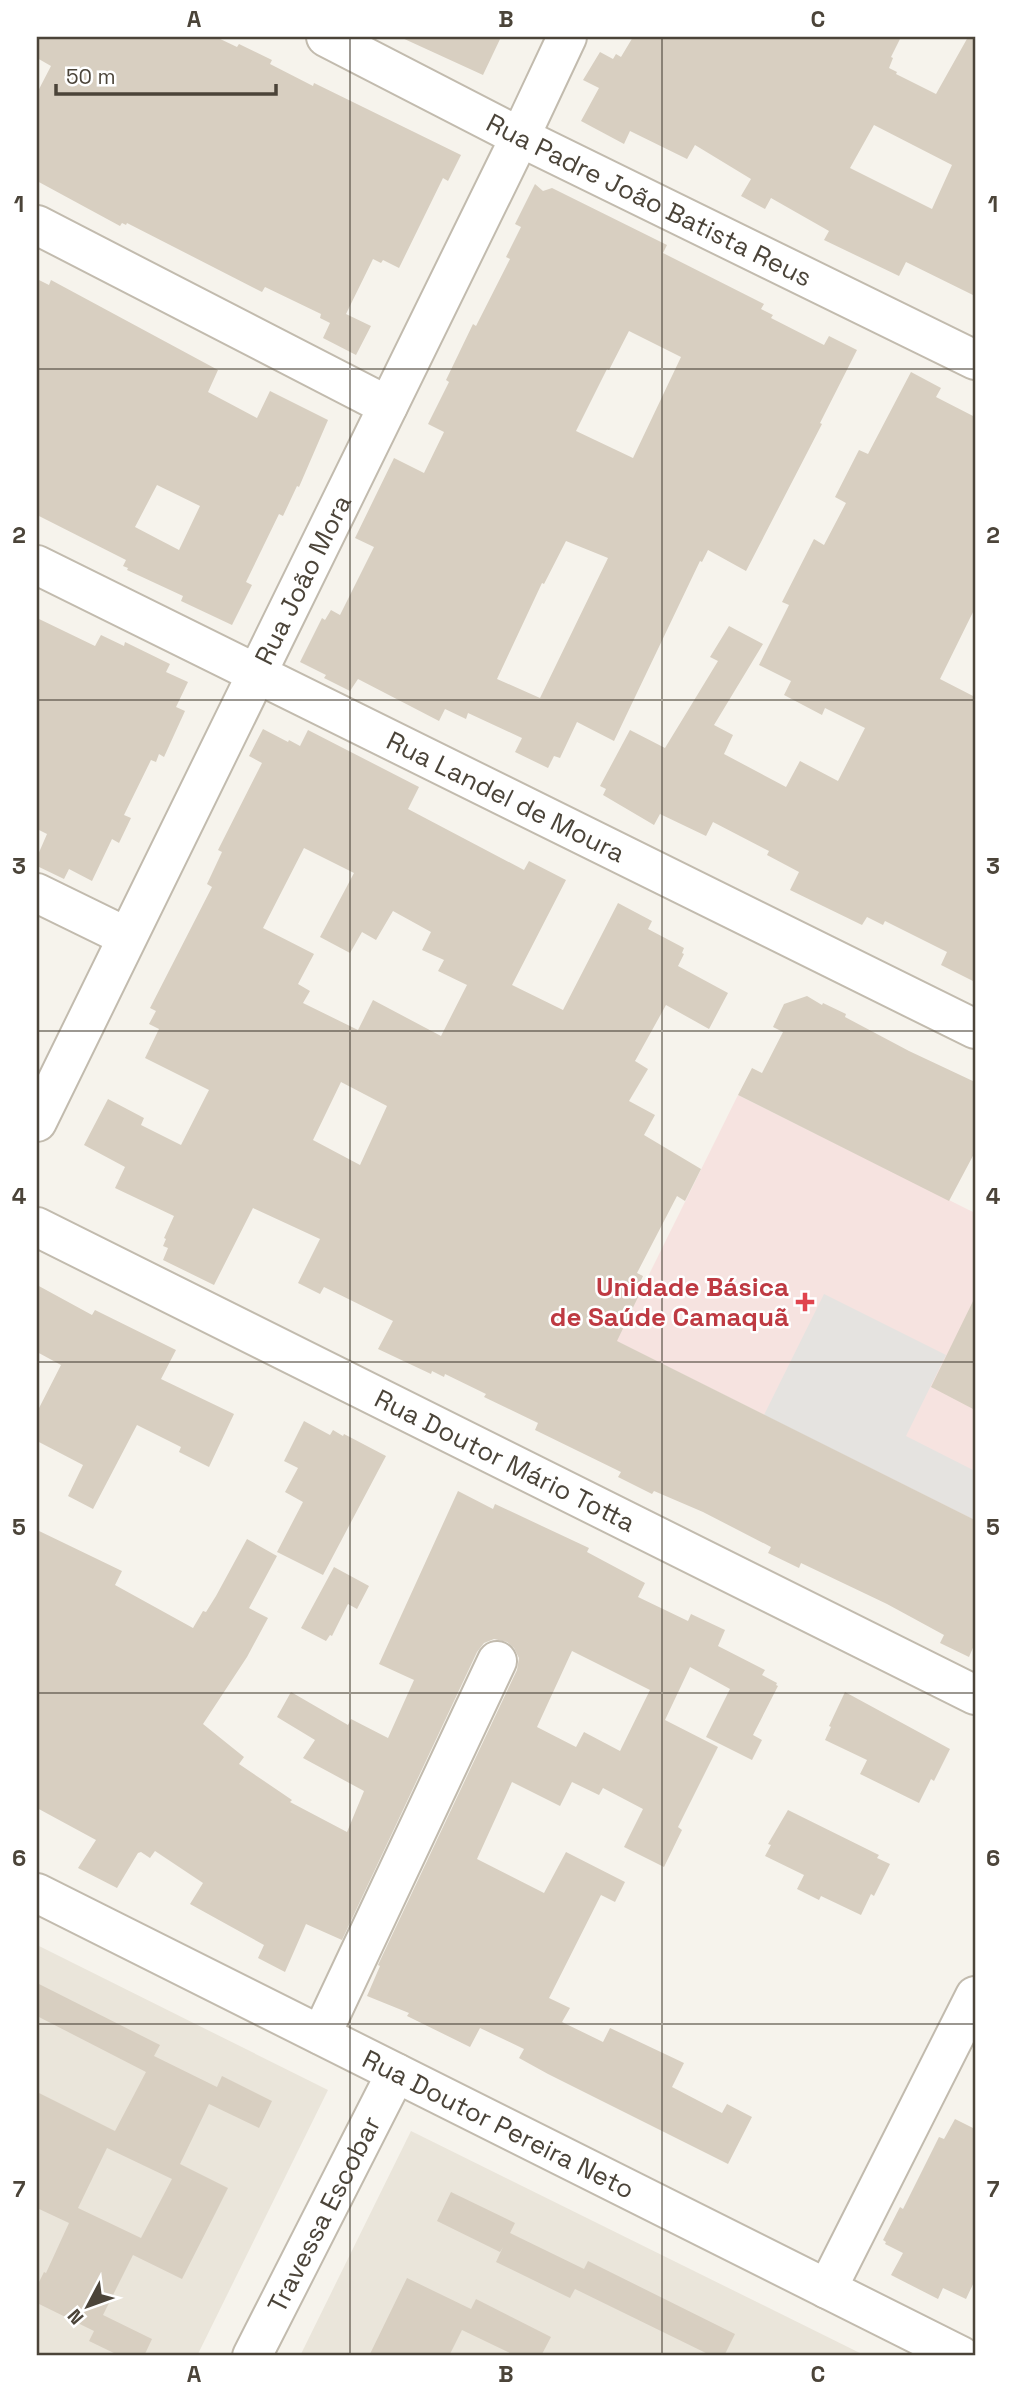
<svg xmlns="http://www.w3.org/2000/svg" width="1012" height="2393" viewBox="0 0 1012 2393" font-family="'Space Grotesk',sans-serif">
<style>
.residential{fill:#eae5da}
.medical{fill:#f6e3e0}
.parking{fill:#e5e3e0}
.building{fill:#d8cfc1;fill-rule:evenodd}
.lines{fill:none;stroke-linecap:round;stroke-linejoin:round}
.minor-casing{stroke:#c2bbae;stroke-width:42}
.minor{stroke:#fff;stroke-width:38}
.grid{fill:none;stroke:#4b4439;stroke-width:2;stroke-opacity:0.55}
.health-dot{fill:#e0444e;stroke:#fff;stroke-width:2.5}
.labels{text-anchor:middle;stroke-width:5;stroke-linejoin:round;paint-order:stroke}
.street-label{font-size:26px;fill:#4b4439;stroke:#fff}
.health-label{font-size:26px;font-weight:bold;fill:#be3a42;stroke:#fff;text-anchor:end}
.neatline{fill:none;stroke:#4b4439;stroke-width:2.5}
.grid-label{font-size:23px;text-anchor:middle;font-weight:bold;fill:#4b4439}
</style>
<rect width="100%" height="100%" fill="#f6f3ec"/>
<path class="residential" d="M37,1945L328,2090L197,2356H37Z
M411,2131L866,2356H300Z"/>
<path class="medical" d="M738,1095L975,1213V1520L616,1341Z"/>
<path class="parking" d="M824,1294L946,1355L906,1436L975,1471V1520L764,1415Z"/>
<path class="building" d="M37,37H216L237,47L239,44L272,60L270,64L313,86L314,83L461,155L448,181L443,178L399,268L383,260L381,263L373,259L346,314L371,326L356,355L323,338L330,323L320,318L321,314L265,287L262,292L127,223L126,225L122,223L120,226L37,181V93L51,66L37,58Z
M400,37H501L483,75Z
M633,37H901L891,57L893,58L889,68L897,72L896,74L936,94L968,37H975V296L906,262L899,276L824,240L829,231L771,198L765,209L741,196L751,179L695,145L687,159L630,131L624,144L581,121L599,88L583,80L600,52L613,59L616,54L621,57ZM874,125L952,165L932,209L850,168Z
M535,184L543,191L552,188L667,245L663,253L764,304L761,309L773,315L771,318L824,345L829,336L857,350L820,423L822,424L746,571L708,550L702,562L700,561L614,741L577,722L560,758L554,756L548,768L515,752L522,738L468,713L466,719L445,709L439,721L358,679L350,691L324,678L326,675L300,662L322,618L325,620L331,610L340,615L374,547L355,538L394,458L424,473L444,432L428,424L449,382L446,380L473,324L476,326L510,259L506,257L521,227L515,224ZM629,331L681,357L633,458L576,431L607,369L609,370ZM566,541L608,558L540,698L497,679L542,583L544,584Z
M37,279L49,285L51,280L218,370L208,392L257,418L270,391L328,420L299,487L297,486L283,516L279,514L246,582L252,585L232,625L181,601L183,596L127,570L128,568L123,566L126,560L37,515ZM157,485L200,506L179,550L135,527Z
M911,372L941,388L936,397L975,417V608L940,679L975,697V982L941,965L947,952L885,921L883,925L867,917L862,925L790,890L799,872L767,855L769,851L713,822L706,836L660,814L654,825L603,795L606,789L600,786L630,730L665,748L718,661L710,657L729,626L763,644L714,725L733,735L724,754L786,787L800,761L838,781L865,728L825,708L822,715L784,695L791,681L759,665L789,605L782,602L814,539L824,545L846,503L835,497L859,450L868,454Z
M37,618L95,646L101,635L124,646L125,642L170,664L166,672L188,682L176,707L185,711L164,757L159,754L156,762L151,760L124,815L131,818L119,843L112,839L92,881L69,869L64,879L37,866V857L47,834L37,829Z
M263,729L288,742L289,740L300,746L308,730L419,787L408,809L524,870L529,861L566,880L512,985L563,1010L618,903L652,921L648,929L684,948L682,953L684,954L678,966L728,993L709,1029L666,1005L635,1061L648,1069L629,1101L655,1115L644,1135L701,1169L685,1201L677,1196L637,1273L643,1276L636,1291L640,1293L617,1341L975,1520V1643L969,1657L940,1643L944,1635L887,1604L801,1563L799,1568L768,1553L771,1547L703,1512L654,1491L652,1494L618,1477L621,1472L535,1430L538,1423L484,1397L486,1394L445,1374L444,1377L432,1371L431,1374L378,1349L393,1321L324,1287L320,1294L298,1283L320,1239L253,1208L214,1285L163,1260L168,1248L163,1246L166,1239L164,1238L174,1216L115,1188L125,1167L84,1145L108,1099L144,1118L141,1125L181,1145L209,1090L145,1058L159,1029L149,1024L156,1011L150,1008L212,887L207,884L222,852L218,850L262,763L249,756ZM304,848L354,873L320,937L350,953L362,932L376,940L393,911L431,932L422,950L444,960L438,971L467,985L441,1036L373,1000L358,1030L303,1003L310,991L298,984L314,954L263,928ZM341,1082L387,1106L360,1165L313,1140Z
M807,996L822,1005L823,1003L846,1014L845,1017L909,1051L975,1082V1152L949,1201L738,1095L752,1068L762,1073L783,1032L773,1027L784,1004Z
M37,1285L92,1315L95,1310L176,1350L161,1379L234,1414L209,1467L179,1452L181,1447L137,1425L93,1509L68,1496L83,1465L37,1441V1412L61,1365L37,1352Z
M975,1297V1410L931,1387Z
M304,1421L330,1435L333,1430L343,1436L344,1434L386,1456L323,1575L277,1552L303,1502L285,1492L298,1468L284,1461Z
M458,1491L493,1509L495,1504L589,1548L587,1552L645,1583L638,1597L688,1621L691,1614L725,1630L718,1646L765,1670L762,1675L777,1683L776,1685L778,1686L753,1735L762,1740L752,1760L706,1737L730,1689L690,1667L665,1720L718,1747L678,1827L682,1830L664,1867L624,1847L643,1809L603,1788L599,1795L572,1782L560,1806L512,1782L477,1859L544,1893L566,1852L625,1882L615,1902L601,1895L549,1998L570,2008L562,2022L603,2042L610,2028L684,2063L672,2087L722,2113L727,2104L752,2117L728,2164L548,2074L519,2058L524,2049L480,2028L470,2047L407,2016L409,2013L367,1996L380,1966L378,1965L517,1670L519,1658L514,1648L507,1642L494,1639L484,1643L477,1652L342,1940L306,1924L285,1972L258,1958L264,1945L190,1904L203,1883L155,1851L150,1858L141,1852L138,1853L117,1888L78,1868L96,1840L37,1808V1530L122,1571L115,1585L193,1628L203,1611L206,1612L216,1596L247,1539L277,1556L249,1608L268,1618L247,1657L203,1724L244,1757L239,1764L292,1800L290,1802L347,1832L364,1791L303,1758L315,1740L277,1717L291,1692L348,1725L351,1719L388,1738L414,1680L379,1664ZM572,1651L650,1690L620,1751L584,1732L576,1747L537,1727Z
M334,1567L369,1586L357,1609L348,1604L332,1636L330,1635L326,1641L301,1628Z
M845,1692L950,1749L934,1781L931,1779L919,1803L860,1774L867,1760L825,1740L831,1727L829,1726Z
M788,1810L879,1855L877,1858L890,1864L874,1896L871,1894L861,1915L821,1896L819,1900L797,1889L804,1875L765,1856L771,1845L768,1844Z
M37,1983L160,2045L154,2056L217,2087L222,2076L272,2101L259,2128L209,2104L180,2164L228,2188L215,2214L182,2279L133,2255L103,2315L152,2339L144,2356H120L89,2341L94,2331L37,2303V2286L44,2272L46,2273L69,2223L37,2208V2092L115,2131L146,2072L37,2016ZM107,2148L172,2179L141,2238L78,2208Z
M955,2119L975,2129V2280L966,2299L943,2288L938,2299L891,2275L903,2253L885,2244L886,2242L883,2240L900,2207L903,2209L939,2137L944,2139Z
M451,2192L515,2223L510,2233L584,2269L588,2261L735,2334L724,2356H712L575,2289L570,2298L496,2262L503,2247L500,2252L437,2221Z
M407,2278L471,2309L476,2299L551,2337L541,2356H516L462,2330L449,2356H369Z"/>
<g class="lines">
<g class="minor-casing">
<g id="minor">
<path id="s1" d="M326,37L520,137L975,360"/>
<path d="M37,225L388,406"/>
<path id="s2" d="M37,565L975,1029"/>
<path d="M37,893L127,937"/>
<path id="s3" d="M37,1122L520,137L567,37"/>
<path id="s4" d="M37,1227L975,1695"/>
<path id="s5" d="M37,1893L961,2356"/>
<path d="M321,2035L497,1661"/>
<path d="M827,2289L975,1996"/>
<path id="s6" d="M252,2356L396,2073"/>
</g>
</g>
<use href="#minor" class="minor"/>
</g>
<path class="grid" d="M350,37V2356M662,37V2356M37,369H975M37,700H975M37,1031H975M37,1362H975M37,1693H975M37,2024H975"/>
<path class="health-dot" d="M801.5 1291.5h7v7h7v7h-7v7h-7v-7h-7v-7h7z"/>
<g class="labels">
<g class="street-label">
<text dy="9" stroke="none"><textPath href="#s1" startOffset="362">Rua Padre João Batista Reus</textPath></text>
<text dy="9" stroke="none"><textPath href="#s3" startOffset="604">Rua João Mora</textPath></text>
<text dy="9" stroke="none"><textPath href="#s2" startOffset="523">Rua Landel de Moura</textPath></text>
<text dy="9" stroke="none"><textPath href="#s4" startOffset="523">Rua Doutor Mário Totta</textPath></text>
<text dy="9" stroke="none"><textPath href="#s5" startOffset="516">Rua Doutor Pereira Neto</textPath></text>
<text dy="9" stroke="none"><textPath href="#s6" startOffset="159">Travessa Escobar</textPath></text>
</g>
<g class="health-label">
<text x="789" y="1296">Unidade Básica<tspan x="789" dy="30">de Saúde Camaquã</tspan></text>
</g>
</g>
<rect width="1012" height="2393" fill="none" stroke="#ffffff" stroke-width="77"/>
<g transform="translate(88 2306) rotate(229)" stroke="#ffffff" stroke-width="5" paint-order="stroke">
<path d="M0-5L12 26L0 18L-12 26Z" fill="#4b4439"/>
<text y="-10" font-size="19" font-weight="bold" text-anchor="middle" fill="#4b4439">N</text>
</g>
<path d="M56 84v10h220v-10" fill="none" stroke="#4b4439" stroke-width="3.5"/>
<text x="66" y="84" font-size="21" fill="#4b4439" stroke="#ffffff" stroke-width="5" paint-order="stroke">50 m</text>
<rect x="38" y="38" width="936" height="2316" class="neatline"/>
<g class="grid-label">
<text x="194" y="27">A</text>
<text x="506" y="27">B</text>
<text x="818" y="27">C</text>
<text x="19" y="212">1</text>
<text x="993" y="212">1</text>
<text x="19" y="543">2</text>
<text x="993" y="543">2</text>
<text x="19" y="874">3</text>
<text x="993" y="874">3</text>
<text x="19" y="1204">4</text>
<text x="993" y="1204">4</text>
<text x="19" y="1535">5</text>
<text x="993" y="1535">5</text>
<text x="19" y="1866">6</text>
<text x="993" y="1866">6</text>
<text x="19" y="2197">7</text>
<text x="993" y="2197">7</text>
<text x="194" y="2382">A</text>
<text x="506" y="2382">B</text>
<text x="818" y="2382">C</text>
</g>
</svg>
